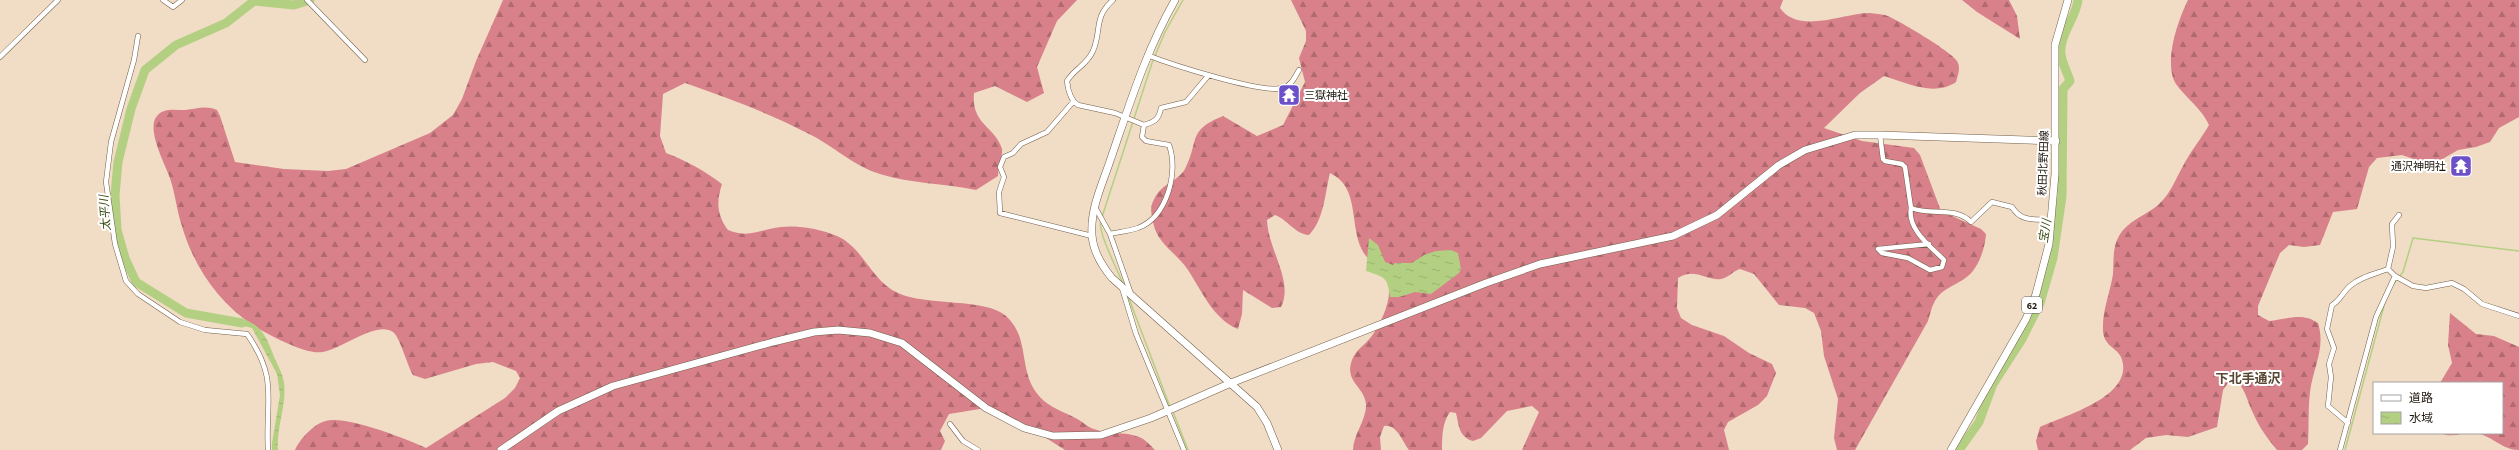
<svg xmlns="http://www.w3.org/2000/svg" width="2519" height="450" viewBox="0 0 2519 450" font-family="'Source Sans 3','Noto Sans JP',sans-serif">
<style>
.forest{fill:url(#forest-firs)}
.water{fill:url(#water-ripples)}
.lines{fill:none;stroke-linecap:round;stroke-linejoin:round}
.stream{stroke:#b3d082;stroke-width:1.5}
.river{stroke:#b3d082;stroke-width:9}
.street-casing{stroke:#715f4a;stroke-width:5.5}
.secondary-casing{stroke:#715f4a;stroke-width:8}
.primary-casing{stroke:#715f4a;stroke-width:8}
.street{stroke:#fff;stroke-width:4.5}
.secondary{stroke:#fff;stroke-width:7}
.primary{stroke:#fff;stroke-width:7}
.labels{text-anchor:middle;stroke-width:4;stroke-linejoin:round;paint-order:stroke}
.shield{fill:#fff;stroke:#625d58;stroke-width:1}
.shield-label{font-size:10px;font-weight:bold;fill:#1f1810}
.poi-label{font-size:11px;fill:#1f1810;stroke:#fff;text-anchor:start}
.street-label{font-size:11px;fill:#1f1810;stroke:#fff}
.water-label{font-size:12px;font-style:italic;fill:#3a4c14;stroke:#fff}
.quarter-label{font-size:13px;font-weight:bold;fill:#584733;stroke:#fff}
</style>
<defs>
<pattern id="forest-firs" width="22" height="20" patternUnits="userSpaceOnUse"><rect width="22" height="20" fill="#d8818a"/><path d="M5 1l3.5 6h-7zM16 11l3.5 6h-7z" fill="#af696f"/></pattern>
<pattern id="water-ripples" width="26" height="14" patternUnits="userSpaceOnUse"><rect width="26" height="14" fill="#b3d082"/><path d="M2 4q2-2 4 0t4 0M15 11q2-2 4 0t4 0" fill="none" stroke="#9ab26f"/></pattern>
</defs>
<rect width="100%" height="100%" fill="#f1dcc5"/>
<path class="forest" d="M503,0H1077L1057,21L1037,67L1044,93L1027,102L995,86L974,93C971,125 995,126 1002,149C1003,154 998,169 998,176L976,190C944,183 911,184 880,174C853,166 834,146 809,134C770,113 727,98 685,83L663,94L660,136L666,153C685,160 705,171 722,184C716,202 717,215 728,230C750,239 760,229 781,227C799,225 820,229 837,236C864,248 871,281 898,293C925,306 987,298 1006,316C1033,341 1015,375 1044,401C1055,410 1067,413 1079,420C1084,423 1089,428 1094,429C1108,435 1125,431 1139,437C1145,439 1151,446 1155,450H1065L1035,431L1008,419L992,407L949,414L940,431L945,441L941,450H295C301,437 317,420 332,420C354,419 405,438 426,448L505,398L515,388L520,378L516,371L493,362L476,364L425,379L413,375C407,365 400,337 393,332C376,320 341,350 322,352C306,355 267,334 253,325C217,302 192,263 181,223C176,207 175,190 168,173C163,160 149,133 155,119C161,107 174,110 185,110C197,109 205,105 217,110L220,116L235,162L284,169L328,171L346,169L430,133L453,115L462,99L476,61Z
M1291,0H1783L1780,8C1799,35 1843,13 1870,13C1875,14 1881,14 1885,15C1897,19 1952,52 1957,61C1961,68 1958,75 1956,82C1934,97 1907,83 1884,76L1860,93L1824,128L1862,141L1914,148L1920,155L1941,211L1981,229L1986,234C1985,248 1979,267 1968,276C1956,286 1941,288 1934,303C1931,308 1930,315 1928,321L1855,450H1837L1834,438L1838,399L1824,356L1821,331L1814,313L1805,308L1779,305L1754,274L1740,269C1733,271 1728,278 1721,279C1706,281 1695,267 1678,278L1677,308L1681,318L1692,325L1724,336L1749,353L1772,364L1776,373L1767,396L1758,405L1728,422L1724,430L1729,450H1522L1539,412L1532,406L1507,411L1481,438L1473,441C1459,437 1459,426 1456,413L1450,412C1442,423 1442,437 1442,450H1409C1402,441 1397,424 1384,426L1380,437L1381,450H1353C1353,435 1367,419 1366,404C1364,386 1344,382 1352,360C1356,349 1365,345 1371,337C1380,325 1390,304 1389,289C1388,271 1369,264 1362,250C1349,224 1360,187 1330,173C1325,193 1324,220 1309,235C1295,234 1288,220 1275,215L1267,220C1268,250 1294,281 1281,307L1272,308L1243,290L1242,314L1238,329C1213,319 1202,291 1188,270C1176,252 1157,244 1153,222C1152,216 1150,209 1152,204C1160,182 1177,183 1185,169C1200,141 1186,131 1223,116L1257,136L1283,125L1305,82L1299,58L1306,41V31Z
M1962,0H2009L2017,16L2020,39L1977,12Z
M2188,0H2519V117L2499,128L2490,142L2476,147L2458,150L2441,160L2422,162L2402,155L2377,158L2369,167L2357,209L2333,212L2320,245L2304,247L2289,245L2280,253L2258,306V315L2269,321C2288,319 2302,312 2318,323C2326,348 2313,367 2310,392C2308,408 2309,427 2308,444L2302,450H2277C2267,438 2259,427 2253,413C2247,401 2246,390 2236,380H2230L2223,390L2217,427L2188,437L2166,435L2146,438L2130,450H2038L2036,441L2040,427C2064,416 2137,396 2121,357C2117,348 2104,346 2103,331C2102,311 2110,293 2113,274C2114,261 2112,248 2119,236C2128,220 2146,216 2159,204C2171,193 2175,180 2183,166C2190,152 2201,139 2209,125C2202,109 2186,98 2176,84C2163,63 2178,20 2188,0Z
M2450,313L2476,334L2494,336L2519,347V450C2502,450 2493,436 2476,433C2463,431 2453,439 2440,433H2502V383H2440L2452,363L2448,345Z"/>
<path class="water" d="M1369,238L1378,245L1385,262L1393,265L1395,263H1412L1424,255L1436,251L1451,250L1458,253L1461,269L1459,273L1431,294L1415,292L1399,297H1390C1388,277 1384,277 1366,271Z
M238,318C260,322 267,337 274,357C278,366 283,374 284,383C287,405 276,428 278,450H272V443L280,395L277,374L252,328L219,320Z"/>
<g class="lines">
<path class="stream" d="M1102,217L1152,63L1165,32L1183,0
M1101,221C1097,232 1118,270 1123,284
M2392,286L2403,272L2413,238L2519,251
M1128,296L1170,407
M1173,412L1188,450
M2345,450L2385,302"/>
<path class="river" d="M242,323L186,313L136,282L125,258L117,230L115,195L118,162L131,109L145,70L176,45L226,23L254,1L294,5L310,0
M1959,450L1979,422L1993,384L2022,339L2040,303L2053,258L2062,196L2063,89L2070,81C2067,72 2062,63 2061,54C2059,35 2076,18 2078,0"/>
<g class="street-casing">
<path id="street" d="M163,0L173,7L182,0
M307,0L365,60
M1113,0C1093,18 1102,30 1093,51C1086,66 1075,68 1067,81C1068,90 1070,100 1078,105L1115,113L1144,125
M138,36L134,60L111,142L106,182L115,244L126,281L138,294L180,322L205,330L247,334C279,379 265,401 268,450
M1147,55C1170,64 1262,94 1283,88C1291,86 1295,77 1299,70
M0,57L58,0
M1073,102L1047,132L1021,144L1013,153L1004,157L1000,167L1004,177L999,192L1000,213L1092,236
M1880,135L1883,159L1885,161L1902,164L1905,167L1911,208C1932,216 1955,206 1971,222L1992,202L2012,207C2021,222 2034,219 2051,220
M1095,207L1110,234L1131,294
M1911,208C1907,229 1930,246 1944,260L1942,267L1930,270L1908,258L1882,253L1878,249L1929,244
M2399,215L2392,224L2393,247L2388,269L2395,276L2413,286L2426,288L2452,283L2464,289L2482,304L2519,316
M1110,234C1119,232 1129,231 1138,228C1167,217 1179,172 1169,145L1146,141L1142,137L1144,125C1155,122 1159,119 1161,108L1186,102L1208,76
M1122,288L1136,334L1184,450
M2348,423L2328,406L2331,377L2329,364L2334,348L2327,329L2332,305C2339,302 2343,292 2350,286C2360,277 2375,274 2388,269
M950,424L963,441L978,450
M2340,450L2376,317L2395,276"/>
</g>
<g class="secondary-casing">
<path id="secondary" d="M1175,0C1146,51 1130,103 1111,158C1103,183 1090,208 1092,235C1093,250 1102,266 1112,278L1257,407L1267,423L1278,450
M501,450L558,411L613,386L773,342L814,332L838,330L870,333L902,343L986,408L1024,428L1053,436L1101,435L1151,418L1231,383L1486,283L1540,264L1673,236L1717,215L1779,165L1805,150L1855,135H1880L2056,141"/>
</g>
<g class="primary-casing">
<path id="primary" d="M1951,450L2026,319L2036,294L2049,244L2055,174V45L2068,0"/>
</g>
<use href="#street" class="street"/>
<use href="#secondary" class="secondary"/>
<use href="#primary" class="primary"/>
</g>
<defs>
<g id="temple-square" transform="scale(1.15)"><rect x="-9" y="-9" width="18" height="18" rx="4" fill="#6b50c9" stroke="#fff"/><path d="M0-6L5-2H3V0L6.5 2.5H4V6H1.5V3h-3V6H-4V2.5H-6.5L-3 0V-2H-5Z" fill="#fff"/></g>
</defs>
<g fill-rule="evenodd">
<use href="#temple-square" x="1289" y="95"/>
<use href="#temple-square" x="2461" y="166"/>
</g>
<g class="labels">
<rect class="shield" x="2022" y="297" width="20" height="16" rx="3"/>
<g class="shield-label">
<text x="2032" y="309">62</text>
</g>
<g class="poi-label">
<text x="1304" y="99">三獄神社</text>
<text x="2446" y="170" text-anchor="end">通沢神明社</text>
</g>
<g class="street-label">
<text transform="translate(2043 163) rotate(-88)" y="4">秋田北野田線</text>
</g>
<g class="water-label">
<text transform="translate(105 213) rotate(-94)" y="4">太平川</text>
<text transform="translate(2045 231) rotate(-81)" y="4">宝川</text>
</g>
<g class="quarter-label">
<text x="2248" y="383">下北手通沢</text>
</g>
</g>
<rect x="2373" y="382" width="130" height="52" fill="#ffffff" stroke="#a5a39f"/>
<rect x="2381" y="395" width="20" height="6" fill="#ffffff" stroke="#a5a39f"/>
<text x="2409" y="402" font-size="12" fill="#1f1810">道路</text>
<rect x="2381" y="412" width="20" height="12" fill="url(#water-ripples)" stroke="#a5a39f"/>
<text x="2409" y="422" font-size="12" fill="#1f1810">水域</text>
</svg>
